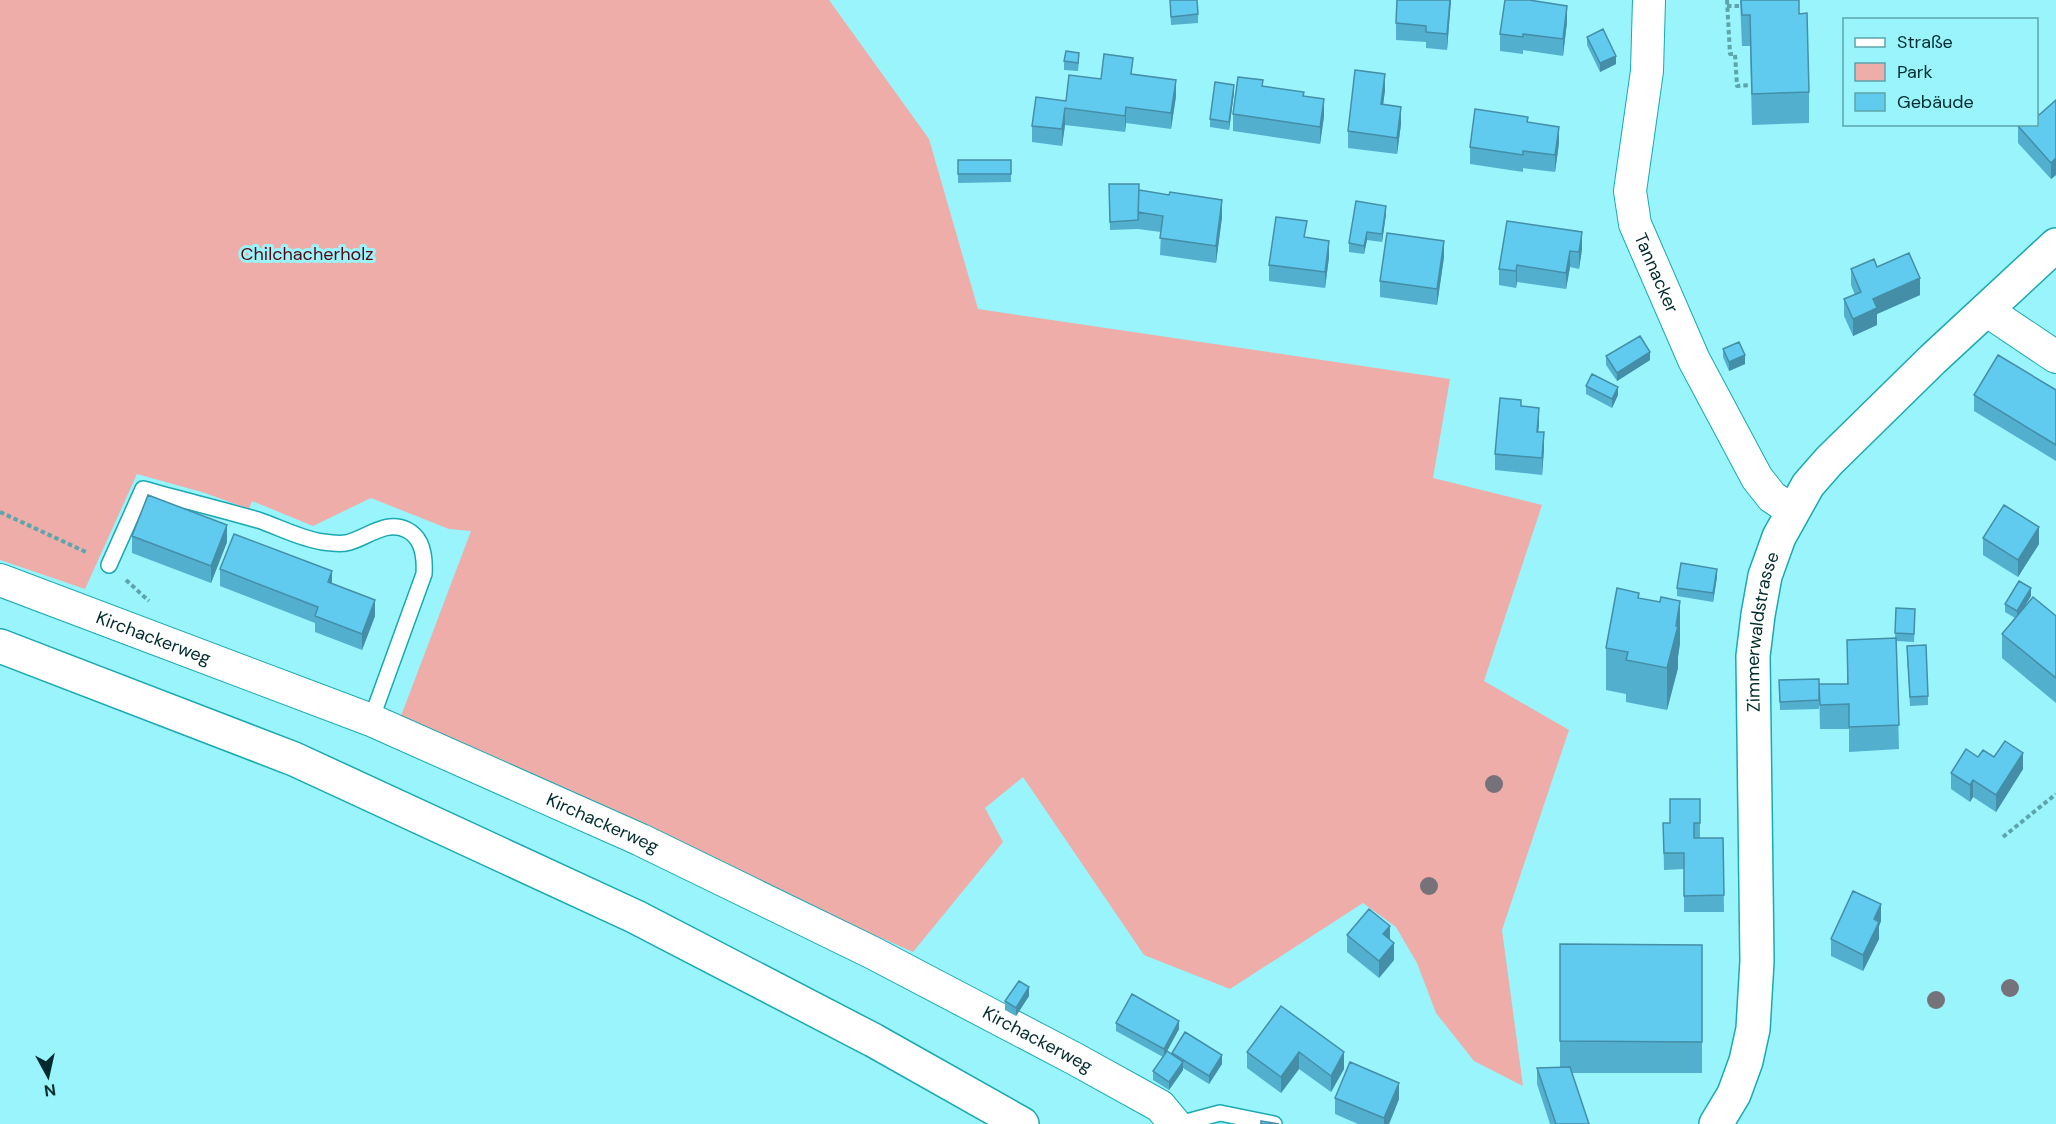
<svg xmlns="http://www.w3.org/2000/svg" width="2056" height="1124" viewBox="0 0 2056 1124" font-family="'DM Sans',sans-serif">
<style>
.green{fill:#eeada9}
.lines{fill:none;stroke-linecap:round;stroke-linejoin:round}
.lane-casing{stroke:#1aa8b2;stroke-width:18}
.street-casing{stroke:#1aa8b2;stroke-width:34}
.secondary-casing{stroke:#1aa8b2;stroke-width:36}
.path{stroke:#5da5ab;stroke-width:4;stroke-dasharray:4.5 3;stroke-linecap:butt}
.lane{stroke:#fff;stroke-width:15}
.street{stroke:#fff;stroke-width:32}
.secondary{stroke:#fff;stroke-width:33}
.tree{fill:#75727a}
.wall{fill:#53afce}
.shaded-wall{fill:#448ea7}
.building{fill:#61cbef;stroke:#448ea7;stroke-width:1.5}
.labels{text-anchor:middle;stroke-width:6;stroke-linejoin:round;paint-order:stroke}
.park-label{font-size:18px;fill:#570710;stroke:#99f4fc}
.street-label{font-size:18px;fill:#012b2e;stroke:#99f4fc}
</style>
<rect width="100%" height="100%" fill="#99f4fc"/>
<path class="green" d="M0,0H829L929,139L978,309L1450,379L1433,478L1542,505L1484,681L1569,730L1502,930L1523,1086L1474,1061L1436,1013L1417,963L1396,927L1363,903L1230,989L1144,955L1023,777L985,808L1003,842L913,952L398,724L471,531L449,529L371,498L313,526L252,501L249,509L205,493L137,474L85,589L0,560Z"/>
<g class="lines">
<g class="lane-casing">
<path id="lane" d="M109,565L143,489C182,500 220,509 258,520C279,527 301,539 323,542C330,543 339,544 346,543C366,539 385,519 407,530C423,538 425,558 424,574L371,720
M1179,1124L1220,1113L1274,1124"/>
</g>
<g class="street-casing">
<g id="street">
<path id="s1" d="M1649,0L1647,71L1630,191L1635,224L1694,360L1757,478L1772,497L1793,511"/>
<path d="M1986,310L2056,357"/>
<path id="s2" d="M0,580L371,720L641,840L873,953L1075,1059L1160,1106L1175,1124"/>
</g>
</g>
<g class="secondary-casing">
<g id="secondary">
<path d="M0,646L294,759L636,917L873,1040L1022,1124"/>
<path id="s3" d="M1716,1124L1734,1094L1746,1061L1753,1029L1757,961L1753,656L1758,615L1765,576L1779,537L1808,485L1829,461L1933,359L2056,245"/>
</g>
</g>
<path class="path" d="M1727,0L1730,54H1735L1737,86L1751,85
M1727,6H1741
M0,512L88,553
M126,580L149,601
M2003,837L2056,794"/>
<use href="#lane" class="lane"/>
<use href="#street" class="street"/>
<use href="#secondary" class="secondary"/>
</g>
<g class="tree">
<circle cx="1494" cy="784" r="9"/>
<circle cx="1429" cy="886" r="9"/>
<circle cx="2010" cy="988" r="9"/>
<circle cx="1936" cy="1000" r="9"/>
</g>
<path class="wall" d="M1170,0L1198,14V23L1171,25Z
M1451,0L1447,50L1426,48V42L1396,40V23Z
M1740,0H1799V14L1809,92V123L1752,125L1750,46H1742Z
M1567,22L1563,56L1523,50V54L1500,51V34Z
M1587,37L1616,64L1600,72L1587,45Z
M1064,61H1079L1078,71L1064,70Z
M1133,74L1176,96L1171,129L1126,123L1125,132L1065,125L1062,146L1032,142V126L1066,101L1101,79Z
M1263,86L1304,96L1324,116L1320,144L1233,131V114Z
M1385,90L1383,104L1401,124L1397,154L1348,148V131Z
M1234,93L1229,130L1210,127V119Z
M2056,100V175L2051,179L2018,143V126L2039,115Z
M1528,122L1559,143L1555,172L1523,168V172L1470,164V147Z
M958,160H1011V182L958,183Z
M1109,184L1139,190L1222,217L1216,263L1160,255L1161,232L1138,229L1110,230Z
M1386,214L1382,242L1367,240L1364,254L1349,252V243Z
M1507,221L1582,249L1579,269L1570,267L1566,289L1517,282L1516,288L1499,285V269Z
M1307,237L1329,257L1325,288L1269,281V265Z
M1444,257L1437,305L1380,297V281Z
M1877,267L1920,295L1877,314V325L1853,336L1844,316V299L1855,295L1851,285V269Z
M1723,349L1745,364L1729,371L1723,357Z
M1606,356L1650,360L1617,381L1606,365Z
M1586,386L1618,395L1612,408L1586,394Z
M2056,390V461L1974,411V395Z
M1521,406L1539,424L1538,432L1544,449L1542,475L1495,470V454Z
M132,536L227,542L211,583L132,553Z
M1983,538L2039,544L2018,577L1983,555Z
M220,569L332,583L375,616L362,650L315,632V623L220,586Z
M1717,577L1713,602L1677,596V588Z
M2031,596L2022,610L2056,616V703L2002,658V634L2015,618L2005,612V604Z
M1639,598L1680,643L1678,657V668L1667,710L1626,702V694L1606,690V648Z
M1896,608L1915,618L1914,642L1896,641L1899,749L1849,752V729H1820L1819,684H1847V640L1895,638Z
M1907,655L1928,696V705L1910,706Z
M1819,679V709L1780,710L1779,680Z
M1978,757H1994L2023,769L1996,812L1973,797L1970,802L1951,789V773Z
M1700,799V838H1723L1724,912H1684V869L1664,870L1663,823H1670Z
M1881,921L1879,926V939L1863,971L1831,956V939Z
M1347,935L1390,940L1394,960L1379,978L1347,952Z
M1560,944L1702,945V1073H1572L1589,1124H1550L1537,1084V1068L1560,1067Z
M1029,996L1016,1016L1005,1010V1001Z
M1281,1006L1344,1069L1331,1092L1299,1069L1281,1093L1247,1068V1052Z
M1116,1023L1179,1029L1166,1052L1172,1054V1053L1222,1064L1209,1084L1183,1068V1070L1169,1090L1153,1080V1071L1163,1057L1116,1031Z
M1335,1098L1399,1099L1389,1124H1358L1335,1114Z"/>
<path class="shaded-wall" d="M1450,0H1451L1447,50V34Z
M1567,6V22L1563,56V39Z
M1616,56V64L1600,72V63Z
M1385,74V90L1381,121V104Z
M1176,80V96L1171,129V113Z
M1234,85V93L1229,130V122Z
M1324,99V116L1320,144V127Z
M1126,107V123L1125,132V116Z
M1401,107V124L1397,154V138Z
M1065,108V125L1062,146V129Z
M1559,127V143L1555,172V155Z
M2056,158V175L2051,179V163Z
M1222,200V217L1216,263V246Z
M1386,206V214L1382,242V234Z
M1367,232V240L1364,254V246Z
M1582,232V249L1579,269V252Z
M1329,241V257L1325,288V272Z
M1444,241V257L1437,305V289Z
M1570,251V267L1566,289V273Z
M1517,265V282L1516,288V271Z
M1920,278V295L1877,314V325L1853,336V319L1873,299Z
M1650,352V360L1617,381V373Z
M1745,355V364L1729,371V362Z
M1618,387V395L1612,408V399Z
M1539,408V424L1537,448V432Z
M1544,432V449L1542,475V458Z
M227,525V542L211,583V566Z
M2039,527V544L2018,577V560Z
M1717,569V577L1713,602V593Z
M332,571V588L328,582Z
M2031,588V596L2017,619V611Z
M375,600V616L362,650V634Z
M1680,601V643L1678,657V668L1667,710V668Z
M2023,753V769L1996,812V795Z
M1973,780V797L1970,802V785Z
M1881,904V921L1879,926V939L1863,971V955L1874,919Z
M1390,926V943L1383,934Z
M1394,943V960L1379,978V961Z
M1029,987V996L1016,1016V1008Z
M1179,1021V1029L1164,1057V1049Z
M1299,1052V1069L1281,1093V1077Z
M1344,1052V1069L1331,1092V1076Z
M1222,1055V1064L1209,1084V1076Z
M1183,1062V1070L1169,1090V1082Z
M1399,1083V1099L1389,1124H1384V1118Z"/>
<path class="building" d="M1170,0H1197L1198,14L1171,17Z
M1397,0H1450L1447,34L1426,32V26L1396,23Z
M1505,0H1529L1567,6L1563,39L1523,34V37L1500,34Z
M1741,0H1799V14L1807,13L1809,92L1752,94L1750,15H1742Z
M1603,29L1616,56L1600,63L1587,37Z
M1066,51L1079,53L1078,63L1064,61Z
M1104,54L1133,58L1131,74L1176,80L1171,113L1126,107L1125,116L1065,108L1062,129L1032,126L1036,97L1066,101L1069,75L1101,79Z
M1355,70L1385,74L1381,104L1401,107L1397,138L1348,131Z
M1238,77L1263,80L1262,86L1304,92L1303,96L1324,99L1320,127L1233,114Z
M1215,82L1234,85L1229,122L1210,119Z
M2056,100V158L2051,163L2018,126L2020,124H2037V113L2039,115Z
M1475,109L1528,117L1527,122L1559,127L1555,155L1523,151V155L1470,147Z
M958,160H1011V174H958Z
M1109,184H1139L1138,220L1110,222Z
M1139,190L1169,195L1170,192L1222,200L1216,246L1160,238L1163,216L1138,212Z
M1356,201L1386,206L1382,234L1367,232L1364,246L1349,243Z
M1276,217L1307,221L1304,237L1329,241L1325,272L1269,265Z
M1507,221L1582,232L1579,252L1570,251L1566,273L1517,265L1516,271L1499,269Z
M1387,233L1444,241L1437,289L1380,281Z
M1909,253L1920,278L1873,299L1877,308L1853,319L1844,299L1861,292L1851,269L1874,259L1877,267Z
M1640,336L1650,352L1617,373L1606,356Z
M1739,342L1745,355L1729,362L1723,349Z
M1998,355L2056,390V445L1974,395Z
M1592,374L1618,387L1612,399L1586,386Z
M1500,398L1521,400V406L1539,408L1537,432H1544L1542,458L1495,454Z
M148,495L227,525L211,566L132,536Z
M2004,505L2039,527L2018,560L1983,538Z
M234,534L332,571L328,582L375,600L362,634L315,616L318,607L220,569Z
M1681,563L1717,569L1713,593L1677,588Z
M2019,581L2031,588L2017,611L2005,604Z
M1617,588L1639,593L1638,598L1660,602L1661,597L1680,601L1676,626H1678L1667,668L1626,660L1628,652L1606,648Z
M2033,597L2056,616V678L2002,634Z
M1896,608L1915,609L1914,634L1895,633Z
M1896,638L1899,725L1849,727V704L1820,705L1819,684H1848L1847,640Z
M1926,645L1928,696L1910,697L1907,646Z
M1819,679V700L1780,702L1779,680Z
M2005,741L2023,753L1996,795L1973,780L1970,785L1951,773L1966,749L1978,757L1983,750L1994,757Z
M1670,799H1700V823H1694V838H1723L1724,895L1684,896V853H1664L1663,823H1670Z
M1853,891L1881,904L1874,919L1879,922L1863,955L1831,939Z
M1369,909L1390,926L1383,934L1394,943L1379,961L1347,935Z
M1560,944L1702,945V1042L1560,1041Z
M1019,981L1029,987L1016,1008L1005,1001Z
M1132,994L1179,1021L1164,1049L1116,1023Z
M1281,1006L1344,1052L1331,1076L1299,1052L1281,1077L1247,1052Z
M1185,1032L1222,1055L1209,1076L1172,1053Z
M1167,1051L1183,1062L1169,1082L1153,1071Z
M1350,1062L1399,1083L1384,1118L1335,1098Z
M1570,1067L1589,1124H1556L1537,1068Z
M1261,1121L1279,1124H1261Z"/>
<g class="labels">
<g class="park-label">
<text x="307" y="260">Chilchacherholz</text>
</g>
<g class="street-label">
<text dy="6" stroke="none"><textPath href="#s1" startOffset="279">Tannacker</textPath></text>
<text dy="6" stroke="none"><textPath href="#s3" startOffset="501">Zimmerwaldstrasse</textPath></text>
<text dy="6" stroke="none"><textPath href="#s2" startOffset="164">Kirchackerweg</textPath></text>
<text dy="6" stroke="none"><textPath href="#s2" startOffset="650">Kirchackerweg</textPath></text>
<text dy="6" stroke="none"><textPath href="#s2" startOffset="1136">Kirchackerweg</textPath></text>
</g>
</g>
<rect x="1843" y="18" width="195" height="108" fill="#99f4fc" stroke="#5ca4aa" stroke-width="1.5"/>
<rect x="1855" y="38" width="30" height="9" fill="#ffffff" stroke="#5ca4aa" stroke-width="1.5"/>
<text x="1897" y="48" font-size="18" fill="#012b2e">Straße</text>
<rect x="1855" y="63" width="30" height="18" fill="#eeada9" stroke="#5ca4aa" stroke-width="1.5"/>
<text x="1897" y="78" font-size="18" fill="#012b2e">Park</text>
<rect x="1855" y="93" width="30" height="18" fill="#61cbef" stroke="#5ca4aa" stroke-width="1.5"/>
<text x="1897" y="108" font-size="18" fill="#012b2e">Gebäude</text>
<g transform="translate(48 1076) rotate(172)" stroke="#99f4fc" stroke-width="4.5" paint-order="stroke">
<path d="M0-4.5L10 22L0 15L-10 22Z" fill="#012b2e"/>
<text y="-9" font-size="16" font-weight="bold" text-anchor="middle" fill="#012b2e">N</text>
</g>
</svg>
